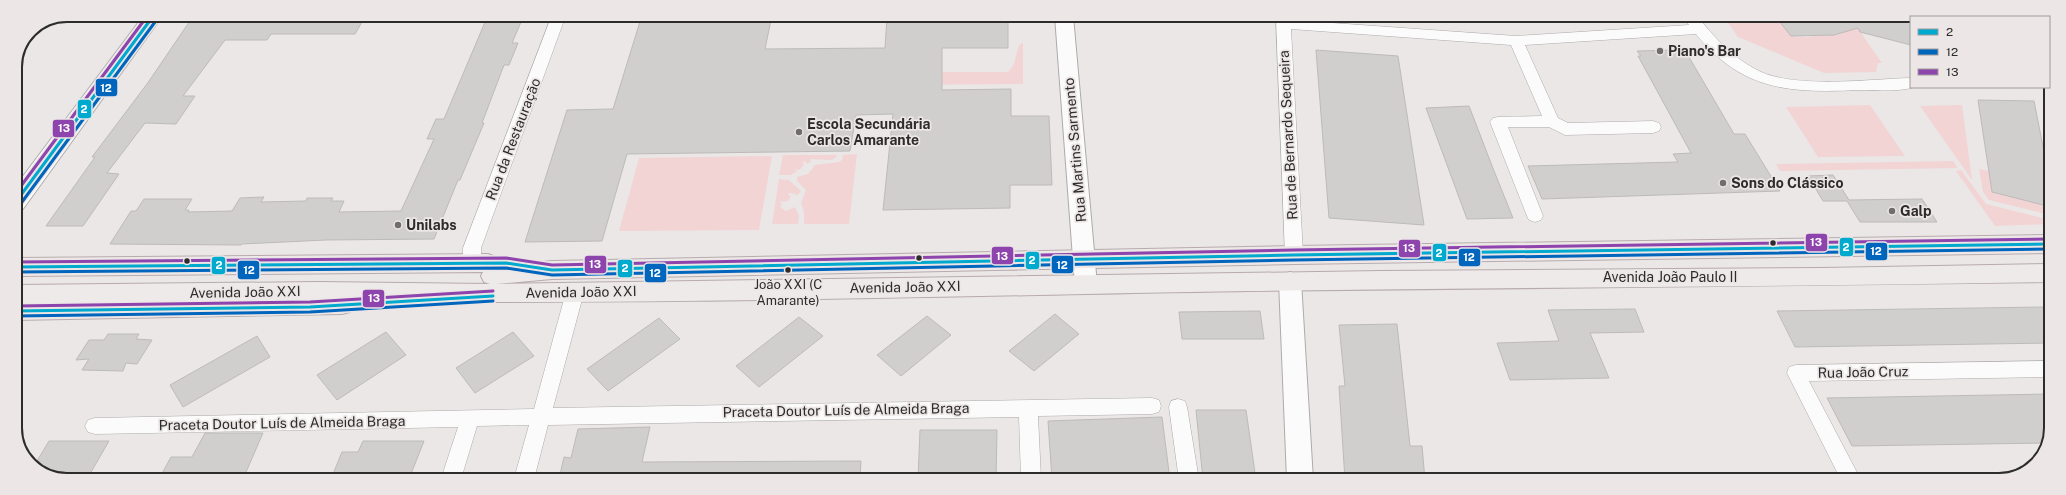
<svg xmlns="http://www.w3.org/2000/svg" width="2066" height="495" viewBox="0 0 2066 495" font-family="'Public Sans',sans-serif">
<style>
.green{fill:#f2d4d4}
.building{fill:#d1cece;stroke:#bdbaba}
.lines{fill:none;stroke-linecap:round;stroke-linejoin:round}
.street-casing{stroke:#adaaaa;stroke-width:1}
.secondary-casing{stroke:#adaaaa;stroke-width:2}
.primary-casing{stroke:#b7abac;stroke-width:2}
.street{fill:#fcfbfb;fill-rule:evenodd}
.secondary{fill:#fcfbfb;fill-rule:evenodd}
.primary{fill:#efeaea;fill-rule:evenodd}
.bus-1-casing{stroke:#ece6e6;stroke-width:6}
.bus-2-casing{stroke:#ece6e6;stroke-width:6}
.bus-3-casing{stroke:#ece6e6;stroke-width:6}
.bus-1{stroke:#00a9ce;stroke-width:3}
.bus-2{stroke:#0065bd;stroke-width:3}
.bus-3{stroke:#8e44ad;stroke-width:3}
.poi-dot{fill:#706d6d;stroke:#ece6e6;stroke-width:1.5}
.bus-dot{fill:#2d2b2b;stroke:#ece6e6;stroke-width:1.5}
.labels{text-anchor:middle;stroke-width:3.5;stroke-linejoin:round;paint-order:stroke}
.bus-label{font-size:13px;fill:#2d2b2b;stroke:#ece6e6}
.poi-label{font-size:14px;font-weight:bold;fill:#2d2b2b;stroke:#ece6e6;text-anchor:start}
.street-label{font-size:14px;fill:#2d2b2b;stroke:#ece6e6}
.rim{fill:none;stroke:#2d2b2b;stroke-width:2}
.line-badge{stroke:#ece6e6;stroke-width:1.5}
.badge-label{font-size:11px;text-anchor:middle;font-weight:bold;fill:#fff}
</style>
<rect width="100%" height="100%" fill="#ebe7e7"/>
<path class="green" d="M1743,19L1747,23L1779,21L1791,36L1807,37L1843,33L1852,20L1882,63H1878L1876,72L1824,73L1738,37L1726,20Z
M1023,43V84L894,85L895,72H1008C1017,63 1015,56 1019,45Z
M1870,105L1905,156L1818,157L1786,107Z
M1962,105L1972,180L1920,106Z
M857,154L849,224H804V212L801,203L806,190L797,181V177L808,174L815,165L839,162L842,160L843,155Z
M783,155H838L832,160L810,159L811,162L807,164L805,161L803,162L804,165L799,170L795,169L797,171L791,175H779Z
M772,156L759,230L619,231L639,158Z
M1953,161L1958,168L1780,171L1776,164Z
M1979,169L1989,171L1992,192L2051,207L2050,215L1989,200L1983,192Z
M1961,170L1986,204L2050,220V224L1995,226L1956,171Z
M779,179L789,180L801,191L798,195L789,193L788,195L791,196L788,201L779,202L782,204L780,207L786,211L795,207L799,216L798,224H772Z"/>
<path class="building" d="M194,15H366L355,34H271L267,40H225L183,96H195L176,124L145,123L107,173L119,174L83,226H46L95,157H92L147,84Z
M488,15H524L512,43H518L509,65H504L482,123H484L460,180H458L434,239L326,240L242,244L241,245L110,244L131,211H136L144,199H192L185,210H189L188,212L232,211L240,198L264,197L261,202L306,201L307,198H333L331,201H344L339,212L401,211L434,139H427L436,119H444Z
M642,15H772L765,49L885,48L887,17L945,15V21L1008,20V48H942V90L1011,89V116H1049L1052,185H1010V208L883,210L893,114L856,115L850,151L627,154L602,241L525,242L567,110L613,109Z
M1775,16H1911V45L1860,32L1858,28L1834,35L1791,36Z
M1316,50L1398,56L1424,225L1329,218Z
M1678,50L1680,52H1686L1734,134H1745L1780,191L1542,199L1528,166L1678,162L1673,154L1691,153L1638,56H1641L1637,51Z
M1978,100L2034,101L2051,187V207L1992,192Z
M1469,106L1494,171L1513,218L1467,219L1426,108Z
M1833,175L1849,200L1922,199L1937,222H1860L1847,201H1823L1808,176Z
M2043,307L2050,317V343L1795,347L1777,311Z
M1635,309L1644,332L1590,333L1609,378L1510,380L1497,343L1559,341L1548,310Z
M1260,311L1264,339H1182L1179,312Z
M1055,314L1079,334L1034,371L1009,351Z
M927,316L951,335L901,376L877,355Z
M799,317L823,336L759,387L736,366Z
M659,318L680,339L608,391L587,369Z
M1397,324L1410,446H1422L1425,480H1345L1339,386H1345L1339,325Z
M386,332L406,355L337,400L317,375Z
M513,332L534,356L475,393L456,368Z
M108,334H139L136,339L152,340L137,364L126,363L123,371L82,370L89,359L76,360L89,340H104Z
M257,336L270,357L183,407L170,385Z
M2050,394V438L2047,443L1852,446L1827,398Z
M1196,410H1246L1256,480H1203Z
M1162,417L1170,480L1052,479L1048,421Z
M650,427L642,462L861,461L860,479H559L564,457L571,458L578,429Z
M920,430H997L996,479H918Z
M205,433H263L243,479H159L171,457H192Z
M49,441H109L87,479H57L34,466Z
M363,441H424L409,479H331L342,452H358Z"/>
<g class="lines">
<g class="street-casing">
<path id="street" d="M552,15H566L481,248V263L478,268L472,270L466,268L463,263V248Z
M1276,16H1290V20L1516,36L1689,25L1683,16H1697C1714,37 1734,59 1759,71C1796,89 1869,79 1911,78V87H1915C1899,92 1878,90 1861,90C1791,93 1743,92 1696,34L1525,45L1558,118L1568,123L1653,121L1659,123L1661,127L1659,131L1653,133L1565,135L1549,127H1508L1543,216L1541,220L1535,222L1529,220L1527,216L1490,122L1493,118L1498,117L1542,116L1511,45L1291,29L1303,255L1300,260L1294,262L1288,260L1285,255Z
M2049,76H2051V86H2049Z
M575,285L581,287L584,292L553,408L1152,398L1159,400L1161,406L1159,412L1152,414L1038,416L1041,479H1021L1019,417L548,425L534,479H514L529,425L477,426L461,479H441L458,427L95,434L88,432L85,426L88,420L95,418L534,409L566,292L569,287Z
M2050,361V377L1809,381L1861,480H1841L1787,373L1789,367L1796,365Z
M1178,399L1185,401L1187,407L1199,480H1179L1169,407L1171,401Z"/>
</g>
<g class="secondary-casing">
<path id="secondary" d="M144,15H163L23,209L15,211V187Z
M1055,16H1073L1097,285L1094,291L1086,294L1078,291L1075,285Z
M1290,272L1298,275L1301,281L1313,480H1287L1279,281L1282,275Z"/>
</g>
<g class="primary-casing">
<path id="primary" d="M2050,235V253L1294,264L552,279L496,284L1381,271L1822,268L2050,264V282C1783,287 1515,287 1248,291C949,296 650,305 351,301L353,305L350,312L342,314L15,320V285L319,282L490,284L484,282L481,276L483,272L15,276V258L488,254L496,257L499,263L497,267L552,261L1294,246Z"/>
</g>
<use href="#street" class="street"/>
<use href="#secondary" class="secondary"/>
<use href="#primary" class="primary"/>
<g class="bus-1-casing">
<path id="bus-1" d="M15,203L154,15
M15,267L506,263L552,270L1294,255L2050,244
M15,311L310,307L493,296"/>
</g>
<g class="bus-2-casing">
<path id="bus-2" d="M19,206L158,18
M15,272L506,268L552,275L1294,260L2050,249
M15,316L310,312L493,301"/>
</g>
<g class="bus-3-casing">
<path id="bus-3" d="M15,194L148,15
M15,262L506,258L552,265L1294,250L2050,239
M15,306L310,302L493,291"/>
</g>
<use href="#bus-1" class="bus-1"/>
<use href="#bus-2" class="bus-2"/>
<use href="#bus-3" class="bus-3"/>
</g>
<g class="poi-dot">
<circle cx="1660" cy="51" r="4"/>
<circle cx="799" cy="132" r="4"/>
<circle cx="1723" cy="183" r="4"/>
<circle cx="1892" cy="211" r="4"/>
<circle cx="398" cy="225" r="4"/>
</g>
<g class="bus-dot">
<circle cx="1773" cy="243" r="3.5"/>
<circle cx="919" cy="258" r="3.5"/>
<circle cx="187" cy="261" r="3.5"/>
<circle cx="788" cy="270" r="3.5"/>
</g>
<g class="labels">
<g class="bus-label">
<text x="788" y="289">João XXI (C<tspan x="788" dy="16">Amarante)</tspan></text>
</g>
<g class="poi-label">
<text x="1668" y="56">Piano's Bar</text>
<text x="807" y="129">Escola Secundária<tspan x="807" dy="16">Carlos Amarante</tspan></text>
<text x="1731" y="188">Sons do Clássico</text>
<text x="1900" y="216">Galp</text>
<text x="406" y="230">Unilabs</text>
</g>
<g class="street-label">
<text transform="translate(1288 135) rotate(-93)" y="5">Rua de Bernardo Sequeira</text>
<text transform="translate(513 139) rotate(-69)" y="5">Rua da Restauração</text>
<text transform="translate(1075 150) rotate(-95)" y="5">Rua Martins Sarmento</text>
<text x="1670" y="282">Avenida João Paulo II</text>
<text transform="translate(905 287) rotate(-1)" y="5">Avenida João XXI</text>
<text transform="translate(245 292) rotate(-1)" y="5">Avenida João XXI</text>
<text transform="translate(581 292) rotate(-1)" y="5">Avenida João XXI</text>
<text transform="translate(1863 372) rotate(-1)" y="5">Rua João Cruz</text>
<text transform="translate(846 410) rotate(-1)" y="5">Praceta Doutor Luís de Almeida Braga</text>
<text transform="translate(282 423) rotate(-1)" y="5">Praceta Doutor Luís de Almeida Braga</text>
</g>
</g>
<path d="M0 0H2066V495H0ZM67 22H1999A45 45 0 0 1 2044 67V428A45 45 0 0 1 1999 473H67A45 45 0 0 1 22 428V67A45 45 0 0 1 67 22Z" fill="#ece6e6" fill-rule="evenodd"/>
<path class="rim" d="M67 22H1999A45 45 0 0 1 2044 67V428A45 45 0 0 1 1999 473H67A45 45 0 0 1 22 428V67A45 45 0 0 1 67 22Z"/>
<g class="line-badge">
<rect x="95" y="78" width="23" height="19" rx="4" fill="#0065bd"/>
<rect x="77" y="99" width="15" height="20" rx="4" fill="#00a9ce"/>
<rect x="52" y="119" width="23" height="19" rx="4" fill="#8e44ad"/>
<rect x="1805" y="233" width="23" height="19" rx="4" fill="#8e44ad"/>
<rect x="1839" y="237" width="15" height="20" rx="4" fill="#00a9ce"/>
<rect x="1398" y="239" width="23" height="19" rx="4" fill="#8e44ad"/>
<rect x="1865" y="242" width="23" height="19" rx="4" fill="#0065bd"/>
<rect x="1432" y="243" width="15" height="19" rx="4" fill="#00a9ce"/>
<rect x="991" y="246" width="23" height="19" rx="4" fill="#8e44ad"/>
<rect x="1458" y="248" width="23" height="19" rx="4" fill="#0065bd"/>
<rect x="1025" y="251" width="15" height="19" rx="4" fill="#00a9ce"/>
<rect x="584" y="255" width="23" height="19" rx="4" fill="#8e44ad"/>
<rect x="1051" y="255" width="23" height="19" rx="4" fill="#0065bd"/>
<rect x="211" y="256" width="15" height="19" rx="4" fill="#00a9ce"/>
<rect x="617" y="259" width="16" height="19" rx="4" fill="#00a9ce"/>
<rect x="237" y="260" width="23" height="20" rx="4" fill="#0065bd"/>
<rect x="644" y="263" width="23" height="20" rx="4" fill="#0065bd"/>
<rect x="362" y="289" width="23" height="19" rx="4" fill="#8e44ad"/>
</g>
<g class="badge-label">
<text x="106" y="92">12</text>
<text x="84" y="113">2</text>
<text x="64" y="132">13</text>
<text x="1816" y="246">13</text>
<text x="1846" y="251">2</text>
<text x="1409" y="252">13</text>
<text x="1876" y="255">12</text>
<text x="1439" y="257">2</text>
<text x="1002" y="260">13</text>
<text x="1469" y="261">12</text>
<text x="1032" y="264">2</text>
<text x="595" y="268">13</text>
<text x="1062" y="269">12</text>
<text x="219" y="269">2</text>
<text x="625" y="272">2</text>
<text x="249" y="274">12</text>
<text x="655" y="277">12</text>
<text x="374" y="302">13</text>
</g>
<rect x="1910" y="16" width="140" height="72" fill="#ece6e6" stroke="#a09b9b"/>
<rect x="1918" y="29" width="20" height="6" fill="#00a9ce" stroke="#a09b9b"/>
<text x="1946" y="36" font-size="12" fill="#2d2b2b">2</text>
<rect x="1918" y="49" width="20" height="6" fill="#0065bd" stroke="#a09b9b"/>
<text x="1946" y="56" font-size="12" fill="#2d2b2b">12</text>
<rect x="1918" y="69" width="20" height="6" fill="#8e44ad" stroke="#a09b9b"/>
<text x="1946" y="76" font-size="12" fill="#2d2b2b">13</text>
</svg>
